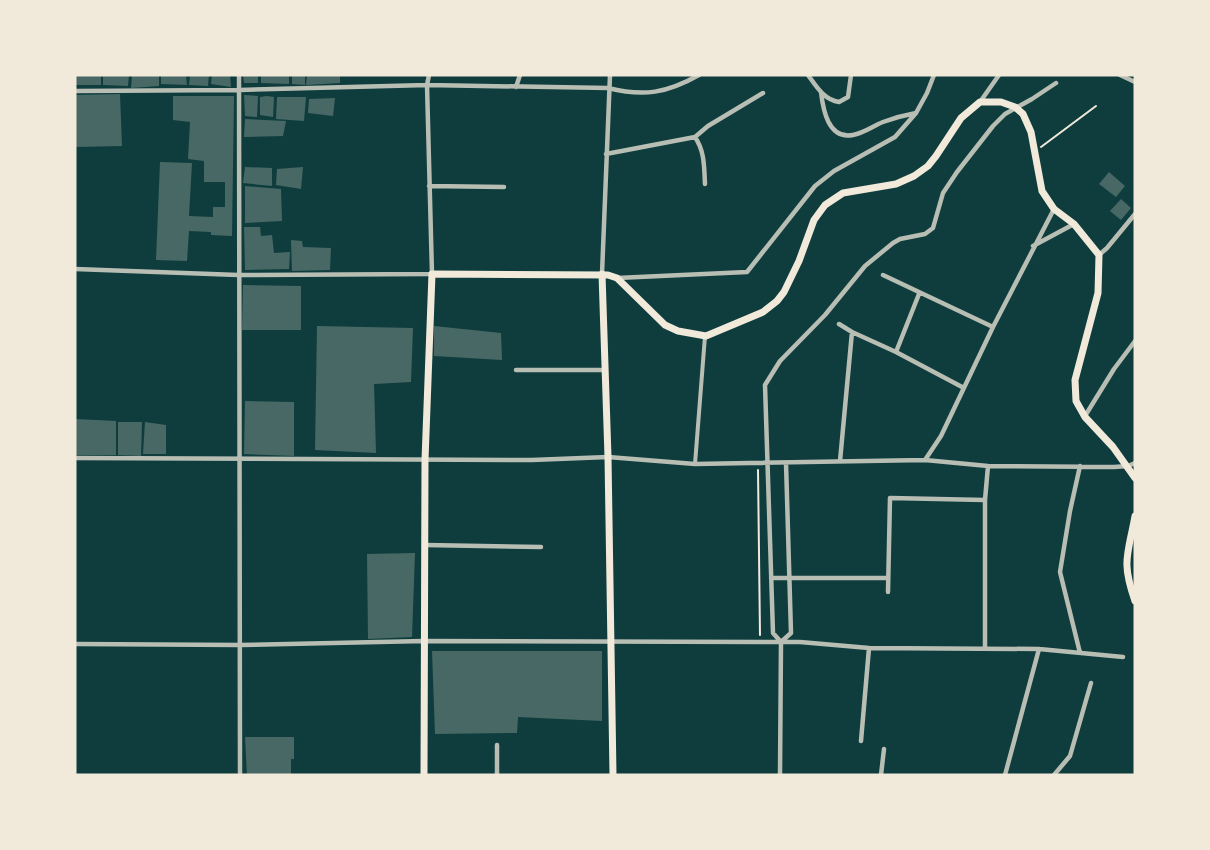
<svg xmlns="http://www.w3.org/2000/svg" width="1210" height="850" viewBox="0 0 1210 850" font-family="'Playfair Display',serif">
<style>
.building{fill:#486865}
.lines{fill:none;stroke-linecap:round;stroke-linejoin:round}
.path{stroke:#f1e9da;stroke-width:2}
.pedestrian{stroke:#b8beb3;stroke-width:4}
.minor{stroke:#b8beb3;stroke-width:4.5}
.secondary{stroke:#f1e9da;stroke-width:7}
</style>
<rect width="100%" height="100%" fill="#0f3d3e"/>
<path class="building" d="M75,75H101V85H75Z
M103,75H129L128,86L103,85Z
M132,75H159V86L131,88Z
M161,75H186L187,85L161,84Z
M190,75H209L208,86L189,85Z
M212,75H230L231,87L211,84Z
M243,75H258V83H244Z
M261,75H289V84L261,83Z
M292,75H305V85L292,84Z
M307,75H340V83L306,85Z
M120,94L122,146L75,147V95Z
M244,95L258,96L257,117L245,116Z
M173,96H234L232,236L211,235V232L189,231L187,261L156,260L160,162L192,163L189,216L213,217V207H225V182H204V161L188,159L190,122L173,120Z
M267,96L274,97L273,117L260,115V97Z
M277,97H306L304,121L276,119Z
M335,98L333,116L308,113L309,99Z
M245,119L286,121L283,136L244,137Z
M245,167L272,168V186L243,183Z
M303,167L301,189L276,185L277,169Z
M1109,172L1125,186L1116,197L1099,184Z
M245,186L281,189L282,221L245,223Z
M1121,199L1131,208L1121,220L1110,211Z
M244,227H260L261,236L272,235L274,253L290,252L289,269L245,270Z
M291,240L302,241L303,247L331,248L330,270L292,271Z
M243,285L301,286V330H242Z
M317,326L413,328L411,382L374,384L376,453L315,450Z
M434,326L501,333L502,360L434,356Z
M245,401L294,402V456L244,454Z
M75,419L116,421V455H75Z
M118,422H142L141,456L118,455Z
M145,422L166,425V454H143Z
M415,553L412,637L368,639L367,554Z
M432,651H602V721L518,717L517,733L435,734Z
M245,737H294V759H291V775H247Z"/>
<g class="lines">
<path class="path" d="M1041,147L1096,106
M758,470L760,635"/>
<path class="pedestrian" d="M695,464L705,336"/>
<path class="minor" d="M239,75L240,775
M808,75C816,86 824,100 839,102L848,97L851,75
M1120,75L1135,82
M516,87L520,75
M75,91L239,90L427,85L608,88C644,97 667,93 699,75
M821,92C823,109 828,140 853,135C864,133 873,126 883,122C894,118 905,115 916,113L927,93L934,75
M980,102L999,75
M695,137C705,152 704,167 705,184
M606,154L695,137L708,126L763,93
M429,186L504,187
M1033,246L1074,224
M1099,255L1107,248L1135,214
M75,269L238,275L432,274L427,85L429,75
M602,274L610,75
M883,275L993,327
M617,278L747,272L815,186L834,171L895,137L916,113
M839,324L852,332L896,352L964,388
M896,352L919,294
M516,370H605
M1085,416L1114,369L1135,341
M75,458L532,460L608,457L695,464L925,460L988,466L1114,467L1128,466L1135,463
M925,460L941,436L993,327L1054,209
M840,461L852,332
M425,545L541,547
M771,578H888
M888,592L890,498L985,500
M781,642L791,633L786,463
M75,644L240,645L424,641L800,642L869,648L1039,649L1123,657
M985,648V500L988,466
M1080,653L1060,572L1070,511L1080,466
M861,741L869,648
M497,745V775
M780,775L781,642L773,633L765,385L780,361L825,315L865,266L893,243L900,239L925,234L933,228L943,193L957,172L993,126L1005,114L1032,99L1056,83
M881,775L884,749
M1005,775L1039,649
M1054,775L1070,756L1091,683"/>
<path class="secondary" d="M602,274L608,457L613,775
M1135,516C1128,555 1121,561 1135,601
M424,775L425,460L432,274L608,275L617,278L665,325L678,331L706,336L763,312L777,301L784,292L799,261L814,220L825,205L843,193L896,184L914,176L928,166L936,156L961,118L980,102H1001L1015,107L1023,114L1031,132L1042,191L1054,209L1074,224L1099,255L1098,293L1075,380L1076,401L1085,417L1113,447L1135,478"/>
</g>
<rect width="1210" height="850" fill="none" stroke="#f1e9da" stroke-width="153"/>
</svg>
